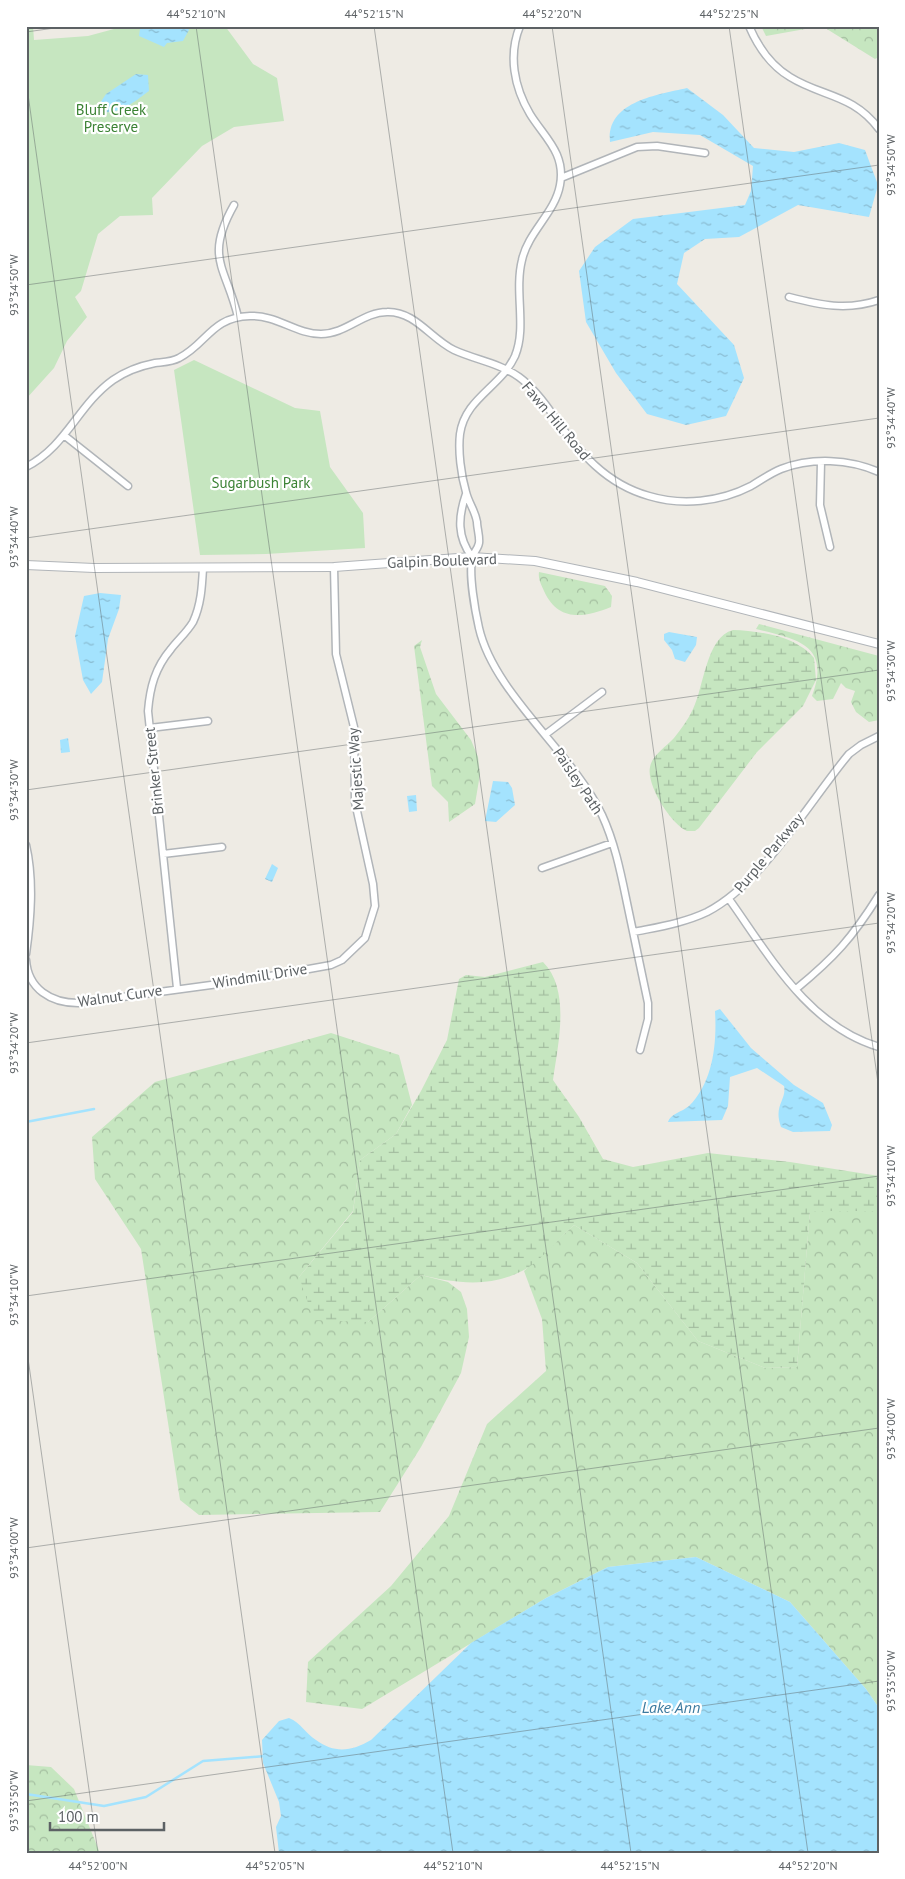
<svg xmlns="http://www.w3.org/2000/svg" width="905" height="1879" viewBox="0 0 905 1879" font-family="'PT Sans',sans-serif">
<style>
.forest{fill:url(#forest-crowns)}
.wetland{fill:url(#wetland-marsh)}
.park{fill:#c6e6c0}
.water{fill:url(#water-ripples)}
.lines{fill:none;stroke-linecap:round;stroke-linejoin:round}
.stream{stroke:#a4e3fe;stroke-width:2.5}
.minor-casing{stroke:#b1b5b9;stroke-width:9}
.tertiary-casing{stroke:#b1b5b9;stroke-width:10}
.minor{stroke:#fff;stroke-width:6}
.tertiary{stroke:#fff;stroke-width:8}
.ticks{fill:none;stroke:#5c6164;stroke-width:1;stroke-opacity:0.45}
.labels{text-anchor:middle;stroke-width:4.5;stroke-linejoin:round;paint-order:stroke}
.park-label{font-size:15px;fill:#3c8335;stroke:#fff}
.street-label{font-size:15px;fill:#5c6164;stroke:#fff}
.water-label{font-size:16px;font-style:italic;fill:#3b7a9f;stroke:#fff}
.neatline{fill:none;stroke:#5c6164;stroke-width:2}
.ticks-label{font-size:12px;text-anchor:middle;fill:#5c6164}
</style>
<defs>
<pattern id="forest-crowns" width="20" height="18" patternUnits="userSpaceOnUse" patternTransform="scale(1.25)"><rect width="20" height="18" fill="#c6e6c0"/><path d="M2 6a3 3 0 1 1 6 0M12 15a3 3 0 1 1 6 0" fill="none" stroke="#a4bea0"/></pattern>
<pattern id="wetland-marsh" width="20" height="14" patternUnits="userSpaceOnUse" patternTransform="scale(1.25)"><rect width="20" height="14" fill="#c6e6c0"/><path d="M1 5h8M5 5V1M11 12h8M15 12V8" fill="none" stroke="#a4bea0"/></pattern>
<pattern id="water-ripples" width="26" height="14" patternUnits="userSpaceOnUse" patternTransform="scale(1.25)"><rect width="26" height="14" fill="#a4e3fe"/><path d="M2 4q2-2 4 0t4 0M15 11q2-2 4 0t4 0" fill="none" stroke="#89bbd1"/></pattern>
</defs>
<rect width="100%" height="100%" fill="#eeebe4"/>
<path class="forest" d="M761,26H879V57L875,59L822,26L766,36Z
M539,572L605,586L612,596L611,607C584,618 558,622 544,591C541,584 538,579 539,572Z
M759,624L879,656V720L869,722L856,712L851,702L855,691L846,688L841,683L833,699L817,701L812,696C831,645 798,639 756,629Z
M422,640L420,647L436,694L471,740L478,757L480,774L475,804L449,822L448,802L432,786L414,646Z
M331,1033L399,1055L412,1105L396,1134L360,1160L353,1211L299,1277L368,1322L421,1275L448,1282L461,1292L467,1309L469,1337L461,1373L421,1447L380,1512L199,1515L180,1500L141,1249L95,1179L92,1137L155,1082Z
M879,1210V1708L866,1689L790,1602L696,1557L608,1567L546,1598L362,1709L306,1702L308,1662L391,1586L449,1516L487,1424L546,1371L542,1319L524,1271L574,1225L637,1263L698,1341L765,1368L797,1367L810,1211Z
M26,1765L51,1767L74,1789L100,1853H26Z"/>
<path class="wetland" d="M733,630C760,631 796,636 814,658L816,680L803,706L757,752L699,828L695,831H687C671,824 646,785 650,767C652,755 666,747 674,738C681,729 688,720 693,709C704,687 706,637 733,630Z
M543,962C571,990 558,1044 553,1080L579,1117L603,1159L633,1167L708,1153L790,1162L879,1176V1211H810L797,1367L765,1368L698,1341L637,1263L574,1225C560,1237 538,1264 522,1271C490,1288 454,1283 421,1275L368,1322L314,1320L299,1277L353,1212L360,1160L396,1134L421,1091L447,1040L459,979L466,975L485,977Z"/>
<path class="park" d="M26,26H33L34,40L88,36L125,26H225L253,64L277,78L284,121L234,127L202,146L152,198L153,215L120,216L98,234L81,291L75,297L87,317L67,341L54,368L26,399Z
M194,360L295,408L320,411L330,467L363,513L365,548L266,554L200,555L174,370Z"/>
<path class="water" d="M145,26H187L189,30L183,41L167,43L164,47L139,36L140,29Z
M136,74L148,75L149,91C137,100 120,114 104,112L100,103L106,94Z
M687,88L723,115L754,148L794,152L839,143L865,150L878,185L869,217L798,205L739,237L705,239L684,253L677,284L734,345L744,378L726,416L686,425L647,414L616,373L586,322L579,271L595,247L633,219L745,205L751,191L753,166L700,135L653,132L610,142C606,102 656,95 687,88Z
M100,593L121,595L119,609L108,639L102,682L91,694L83,680L75,636L84,596Z
M669,632L697,637L696,645L685,662L675,659L672,650L664,640V634Z
M68,738L70,752L61,753L60,740Z
M493,781L508,782L512,788L515,805L496,822L485,821Z
M416,795L417,811L409,812L407,796Z
M272,864L278,868L272,882L265,879Z
M720,1009L751,1048L766,1061L794,1085L823,1103L832,1125L830,1131L793,1132L781,1127C773,1105 787,1100 784,1086L757,1068L730,1077L728,1106L722,1120L668,1122C670,1114 682,1112 689,1106C713,1082 717,1044 715,1011Z
M696,1557L790,1602L866,1689L879,1708V1853H279L276,1827L281,1816L279,1802L263,1763L262,1740L279,1721L289,1718C301,1723 305,1733 316,1740C335,1754 352,1751 371,1740L471,1643L546,1598L608,1567Z"/>
<g class="lines">
<path class="stream" d="M26,1122L94,1109
M26,1794L104,1806L146,1797L203,1761L265,1756"/>
<g class="minor-casing">
<path id="minor" d="M520,26C508,55 514,87 530,114C544,137 566,153 560,185C555,213 528,232 522,260C514,292 527,327 515,356C501,387 465,398 460,434C458,451 461,475 466,492C469,504 475,510 477,522C477,528 480,537 479,543C478,549 473,553 472,558C469,576 475,610 479,628C494,694 572,752 602,815C615,843 621,874 627,903C634,937 641,970 648,1003V1019L640,1050
M749,26C758,47 770,65 790,77C822,97 853,94 879,129
M561,178L637,147L657,146L705,153
M234,205C204,258 226,267 238,317
M789,297C820,305 847,311 879,300
M65,436L128,486
M821,462L820,505L830,547
M26,467C66,447 78,405 113,380C126,371 140,366 155,363C163,362 172,362 179,358C207,344 211,317 250,316C277,315 296,334 321,334C346,334 363,312 387,312C415,311 431,339 454,350C476,360 499,363 519,377C534,388 545,403 555,418C580,453 606,484 649,496C682,506 720,502 751,486C761,480 771,473 781,469C812,457 849,459 879,472
M466,494C458,517 457,537 472,557
M150,728L208,721
M546,734L602,692
M26,845C34,880 31,918 26,954
M163,854L222,847
M542,868L612,843
M729,899C769,955 808,1026 879,1047
M634,932C658,927 684,923 707,912C762,884 809,802 849,754L861,745L879,736
M26,960C28,989 51,1003 78,1003L248,980L331,965L342,960L365,938L375,906L373,884L355,802L354,727L336,654L334,567
M177,988L148,711C150,687 155,668 171,649C178,640 187,632 193,622C201,605 202,587 203,568
M796,989C835,957 852,938 879,895"/>
</g>
<g class="tertiary-casing">
<path id="tertiary" d="M26,565L94,568L334,567L472,557L535,561L637,582L879,644"/>
</g>
<use href="#minor" class="minor"/>
<use href="#tertiary" class="tertiary"/>
</g>
<path class="ticks" d="M196,26L453,1853M374,26L631,1853M552,26L808,1853M729,26L879,1090M26,32L69,26M26,80L275,1853M26,285L879,165M26,538L879,418M26,790L879,670M26,1043L879,923M26,1296L879,1176M26,1344L98,1853M26,1548L879,1428M26,1801L879,1681"/>
<g class="labels">
<g class="park-label">
<text x="111" y="115">Bluff Creek<tspan x="111" dy="17">Preserve</tspan></text>
<text x="261" y="488">Sugarbush Park</text>
</g>
<g class="street-label">
<text transform="translate(556 421) rotate(50)" y="5">Fawn Hill Road</text>
<text transform="translate(442 561) rotate(-2)" y="5">Galpin Boulevard</text>
<text transform="translate(356 769) rotate(-94)" y="5">Majestic Way</text>
<text transform="translate(154 771) rotate(-96)" y="5">Brinker Street</text>
<text transform="translate(578 781) rotate(56)" y="5">Paisley Path</text>
<text transform="translate(769 853) rotate(-50)" y="5">Purple Parkway</text>
<text transform="translate(260 976) rotate(-9)" y="5">Windmill Drive</text>
<text transform="translate(120 996) rotate(-8)" y="5">Walnut Curve</text>
</g>
<g class="water-label">
<text x="671" y="1713">Lake Ann</text>
</g>
</g>
<rect width="905" height="1879" fill="none" stroke="#ffffff" stroke-width="55"/>
<path d="M50 1822v8h114v-8" fill="none" stroke="#5c6164" stroke-width="2.5"/>
<text x="58" y="1822" font-size="15" fill="#5c6164" stroke="#ffffff" stroke-width="4" paint-order="stroke">100 m</text>
<rect x="28" y="28" width="850" height="1824" class="neatline"/>
<g class="ticks-label">
<text x="196" y="18">44°52'10"N</text>
<text x="374" y="18">44°52'15"N</text>
<text x="552" y="18">44°52'20"N</text>
<text x="729" y="18">44°52'25"N</text>
<text transform="translate(891 165) rotate(-90)" y="4">93°34'50"W</text>
<text transform="translate(14 285) rotate(-90)" y="4">93°34'50"W</text>
<text transform="translate(891 418) rotate(-90)" y="4">93°34'40"W</text>
<text transform="translate(14 537) rotate(-90)" y="4">93°34'40"W</text>
<text transform="translate(891 671) rotate(-90)" y="4">93°34'30"W</text>
<text transform="translate(14 790) rotate(-90)" y="4">93°34'30"W</text>
<text transform="translate(891 923) rotate(-90)" y="4">93°34'20"W</text>
<text transform="translate(14 1043) rotate(-90)" y="4">93°34'20"W</text>
<text transform="translate(891 1176) rotate(-90)" y="4">93°34'10"W</text>
<text transform="translate(14 1295) rotate(-90)" y="4">93°34'10"W</text>
<text transform="translate(891 1429) rotate(-90)" y="4">93°34'00"W</text>
<text transform="translate(14 1548) rotate(-90)" y="4">93°34'00"W</text>
<text transform="translate(891 1681) rotate(-90)" y="4">93°33'50"W</text>
<text transform="translate(14 1801) rotate(-90)" y="4">93°33'50"W</text>
<text x="98" y="1870">44°52'00"N</text>
<text x="275" y="1870">44°52'05"N</text>
<text x="453" y="1870">44°52'10"N</text>
<text x="630" y="1870">44°52'15"N</text>
<text x="808" y="1870">44°52'20"N</text>
</g>
</svg>
